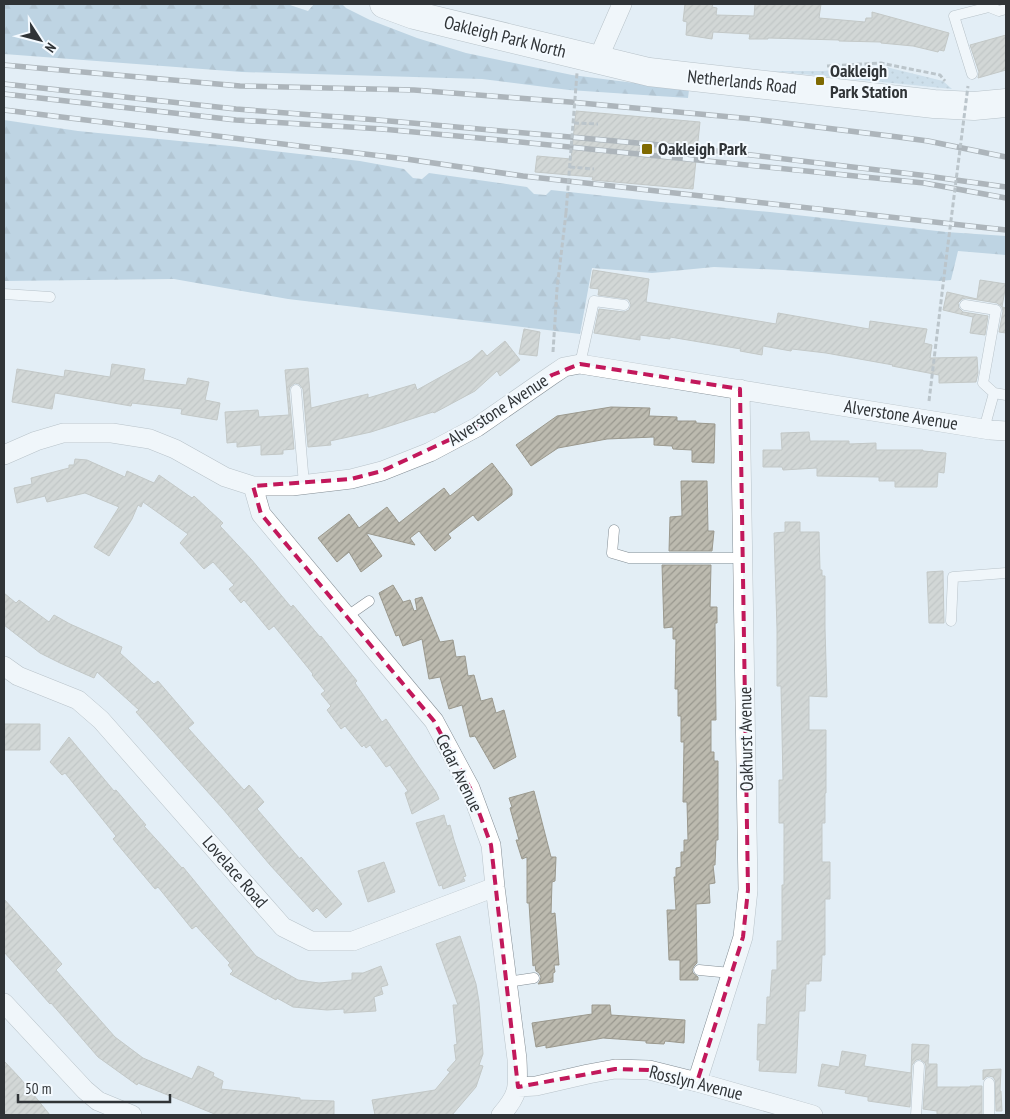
<svg xmlns="http://www.w3.org/2000/svg" width="1010" height="1119" viewBox="0 0 1010 1119" font-family="'PT Sans Narrow',sans-serif">
<style>
.grass{fill:url(#grass-dots)}
.forest{fill:url(#forest-firs)}
.building{fill:url(#building-hatch);stroke:#9b998e}
.lines{fill:none;stroke-linecap:round;stroke-linejoin:round}
.lane-casing{stroke:#838d94;stroke-width:11}
.street-casing{stroke:#838d94;stroke-width:20}
.secondary-casing{stroke:#838d94;stroke-width:29}
.path{stroke:#8b9297;stroke-width:3;stroke-dasharray:5 2.5;stroke-linecap:butt}
.lane{stroke:#fff;stroke-width:10}
.street{stroke:#fff;stroke-width:19}
.secondary{stroke:#fff;stroke-width:28}
.rail-casing{stroke:#6a7074;stroke-width:5.5}
.rail{stroke:#f4faff;stroke-width:4;stroke-dasharray:11;stroke-linecap:butt}
.path-bridge{stroke:#8b9297;stroke-width:3;stroke-dasharray:5 2.5;stroke-linecap:butt}
.marked{fill:none;stroke:#c2185b;stroke-width:4;stroke-dasharray:10 6;stroke-linejoin:round}
.poi-dot{fill:#7f6a02;stroke:#f4faff;stroke-width:2}
.labels{text-anchor:middle;stroke-width:4;stroke-linejoin:round;paint-order:stroke}
.street-label{font-size:18px;fill:#303437;stroke:#f4faff}
.poi-label{font-size:18px;font-weight:bold;fill:#303437;stroke:#f4faff;text-anchor:start}
</style>
<defs>
<pattern id="grass-dots" width="8" height="8" patternUnits="userSpaceOnUse" patternTransform="scale(1.25)"><rect width="8" height="8" fill="#b1ccde"/><path d="M2 2h.1M6 6h.1" fill="none" stroke="#90a6b5" stroke-width="1.8" stroke-linecap="round"/></pattern>
<pattern id="forest-firs" width="22" height="20" patternUnits="userSpaceOnUse" patternTransform="scale(1.25)"><rect width="22" height="20" fill="#90b4cd"/><path d="M5 1l3.5 6h-7zM16 11l3.5 6h-7z" fill="#7693a7"/></pattern>
<pattern id="building-hatch" width="6" height="6" patternUnits="userSpaceOnUse" patternTransform="scale(1.25)"><rect width="6" height="6" fill="#bcbaaf"/><path d="M-1 1l2-2M0 6l6-6M5 7l2-2" fill="none" stroke="#99988f"/></pattern>
</defs>
<rect width="100%" height="100%" fill="#e3eef5"/>
<path class="grass" d="M882,66L943,81L952,89L772,71H822Z"/>
<path class="forest" d="M4,4H287L308,11L314,4H342L346,8L370,20L417,38L466,53L572,75L689,90L688,98L569,90L482,79L242,72L4,54Z
M4,120L78,131L230,146L360,161L404,169L413,178L422,179L429,173L527,187L534,194L546,195L551,190L661,202L770,212L946,232L1006,236V255L958,251L951,280L939,281L783,270L714,267L652,273L592,268L580,334L288,299L174,279L4,281Z"/>
<path class="building" d="M685,4H713L712,7L717,8L716,15L754,16L755,4H821L819,18L865,22L866,18H872V12L949,33L944,51L939,50L938,52L913,46L881,43V42L839,41V40L768,38V39H749L750,34L713,32L712,39L686,35L687,22L683,21Z
M1006,35V70L978,78L979,72L970,45Z
M576,111L700,122L693,189L592,180L593,177L535,172L537,156L571,159Z
M593,270L649,279L646,302L776,324L778,313L869,329L870,321L927,329L924,343L932,345L930,358L977,357L978,373L976,382L939,383V375L892,366L893,365L826,353L792,349L791,351L763,346L762,355L740,351L741,349L670,337V339L640,335V340L594,333L599,309L624,312L629,310L631,305L630,302L628,299L598,295L599,289L590,288Z
M980,280L1006,284L1002,307L997,303L966,298L962,299L958,303L959,308L963,312L988,316L985,335L970,333L973,317L943,310L947,292L977,299Z
M1002,307L1006,308V333L999,332L1003,311Z
M524,329L540,332L537,356L519,354Z
M505,341L520,360L500,376L497,371L475,391L434,413L433,412L371,432L330,441L331,445L308,447L303,389L299,384L295,383L290,387L289,391L294,449L283,450V454L261,455V445L237,447V442L227,443L225,412L258,410L259,417L289,415L285,370L308,368L311,408L368,394V398L415,384L417,390L471,360L482,350L487,356Z
M112,364L145,369L143,380L186,385L188,378L209,382L205,400L220,403L217,420L181,414L182,409L132,403L131,406L55,393L52,409L12,402L17,369L64,377L65,370L110,377Z
M611,407L650,408L649,416L677,417V421H696V423L715,424L714,463L692,462V450L673,449L672,446L654,445V437L607,439L558,448L531,466L516,445L557,416Z
M809,432L810,441H849V444L876,443V450H923V451L946,453L944,473L938,472L937,487H895V481H879V477L817,476V468L783,470L782,467H763V450H782L781,433Z
M75,459L87,460L125,477L127,471L154,483L159,475L192,498L194,496L223,523L220,526L251,559L291,607L293,605L320,637L321,636L357,681L355,683L382,722L386,719L436,792L439,799L412,814L405,793L408,791L390,765L386,767L370,745L366,748L364,745L362,747L345,726L341,729L327,710L331,706L321,694L325,691L312,675L313,674L274,626L269,630L244,600L241,603L229,589L234,585L213,562L204,569L180,543L188,534L143,502L141,507L138,505L132,519L109,556L94,547L119,507L85,493L47,502L45,496L17,503L14,488L32,484L31,478L69,468V465H74Z
M492,463L512,489V495L478,521L473,515L448,534L451,538L435,551L419,531L410,538L415,545L366,533L382,556L361,572L349,552L337,562L318,538L349,514L359,528L387,507L399,523L444,488L450,496Z
M681,481H707L708,531H714L712,551H669L670,517L682,516Z
M785,522H800V532H819L820,570H822V576H825V628L827,697L809,696V730H826V793H825V823H822V862H830V899H825V955H822L821,981H809V984H806L805,1011H799L796,1073L759,1071L760,1060H757L758,1024L766,1025L767,997H770L772,970H777V941H782V885H784V823H779V780H783L781,686H777V629L774,533L785,532Z
M662,565H711L710,607H717V623H715L716,720H711V752H714V761H718V840H716L715,865H713L715,883L709,884L710,903L696,904L697,963L694,966L692,970L693,973L698,977V980H680V960H669L667,910H676L674,877H676V868L681,867V852H684V840H688L687,802H683L684,742H681V716H678V689H675L676,639H673V627L664,628Z
M943,571L944,623H929L927,572Z
M393,585L403,602L410,600L414,611L417,610L415,599L422,597L440,642L453,640L456,657L465,656L468,676L474,675L481,701L492,698L496,713L504,710L516,757L494,769L475,736L470,737L462,705L449,709L440,677L429,679L422,639L403,646L399,635L396,636L379,593Z
M4,593L16,603L19,600L49,622L54,615L70,624L122,647L120,653L154,684L158,681L194,723L188,728L244,790L249,785L264,802L257,809L300,859L301,857L342,904L326,918L317,908L313,912L270,865L223,809L136,712L139,710L97,672L94,678L60,663L40,653L4,625Z
M4,724H40V750H4Z
M69,737L114,791L116,790L146,825L144,826L165,849L182,868L183,867L256,956L298,980L319,983L352,980V973H363L381,966L388,985L381,987L383,994L374,997L376,1011L344,1013V1009L327,1010L293,1007L277,998L276,1000L230,974L233,971L228,965L230,963L217,949L196,926L192,929L158,887L155,889L113,839L116,836L65,773L62,775L50,762Z
M534,791L551,857H556L555,881L552,882L551,914L555,913L559,965H554L555,972L553,973V982L538,984L540,981L541,977L539,973L536,971L535,965L533,966L529,903H527V857L522,859L516,840H519L510,808L512,807L509,798Z
M444,815L447,826L450,825L454,840L466,876L463,877L465,881L443,889L442,885L439,886L416,823Z
M384,862L395,892L368,902L358,871Z
M4,899L62,964L56,970L115,1037L143,1058L192,1079L198,1066L214,1073L213,1076L223,1081L221,1089L300,1098V1100L334,1101V1115H217L138,1083L137,1085L98,1057L51,1003L50,1004L4,952Z
M460,936L476,984L479,1002L483,1054L479,1065L483,1066L476,1087L452,1115H375L372,1100L435,1090L450,1072L447,1070L456,1060L454,1045L457,1044L453,1005H458L436,944Z
M592,1005H610L611,1015L685,1020L684,1043L665,1041L664,1044L646,1043V1041L603,1038L546,1048V1045L536,1047L532,1023L592,1014Z
M912,1044L929,1045L928,1064H937V1087H970V1086H982V1115H947L937,1114V1111L923,1109L926,1066L925,1063L920,1059L916,1060L912,1065L910,1107L868,1101V1097L845,1093L846,1090L818,1086L822,1064L839,1067L842,1051L866,1055L864,1066L911,1073Z
M4,1061L20,1078L50,1115H4Z
M1001,1069L1000,1091H1001L1002,1111H996L995,1080L993,1077L989,1076L986,1077L983,1080V1070Z"/>
<g class="lines">
<g class="lane-casing">
<path id="lane" d="M972,74L954,16L989,7L999,11L1006,9
M4,294L50,297
M965,305L996,310L983,383L994,393L984,429
M580,364L594,301L624,305
M296,390L304,484
M994,393L1006,395
M614,530L612,553L629,558H743
M346,617L369,601
M951,621L953,577L1006,573
M699,970L731,973
M507,982L534,978
M989,1083V1115
M916,1115L919,1066"/>
</g>
<g class="street-casing">
<path id="street" d="M598,59L622,4
M4,455L36,441L63,433H112L150,439L175,449L225,477L253,486H292L351,479L382,471L430,452L477,427L552,375L564,367L580,364L990,430L1006,431
M253,486L261,514L434,721L470,788L491,845L495,887L517,1059C518,1087 520,1093 501,1115
M4,666L18,676L78,700L101,720L283,927L311,941H353L495,887
M4,1003L85,1090L98,1101L132,1115
M697,1082L743,937L748,890L740,389
M518,1087L536,1086L588,1074L615,1069L649,1070L697,1082L813,1115"/>
</g>
<g class="secondary-casing">
<path id="secondary" d="M384,4L414,15L649,72L934,104L974,106L1006,103"/>
</g>
<path class="path" d="M827,66L881,63L940,75L945,81
M574,123L598,124
M570,167L594,169
M553,352L557,289L566,213
M929,401L947,252"/>
<use href="#lane" class="lane"/>
<use href="#street" class="street"/>
<use href="#secondary" class="secondary"/>
<g class="rail-casing">
<path id="rail" d="M4,65L240,86L414,90L570,102L753,119L898,137L928,141L1006,157
M4,84L236,109L378,120L683,147L920,175L1006,187
M4,94L236,120L382,129L500,140L924,183L1006,198
M4,110L406,159L523,176L1006,230"/>
</g>
<use href="#rail" class="rail"/>
<path class="path-bridge" d="M566,213L577,73
M947,252L968,86"/>
</g>
<path d="M0 0H1010V1119H0ZM580,364L740,389L748,890L743,937L697,1082L649,1070L615,1069L518,1087L491,845L470,788L434,721L261,514L253,486L351,479L382,471L477,427L552,375Z" fill="#e3eef5" fill-opacity=".55" fill-rule="evenodd"/>
<path class="marked" d="M580,364L740,389L748,890L743,937L697,1082L649,1070L615,1069L518,1087L491,845L470,788L434,721L261,514L253,486L351,479L382,471L477,427L552,375Z"/>
<g class="poi-dot">
<rect x="815" y="76" width="10" height="10" rx="2.5"/>
<rect x="641" y="143" width="12" height="12" rx="2.5"/>
</g>
<g class="labels">
<g class="street-label">
<text transform="translate(505 37) rotate(14)" y="6">Oakleigh Park North</text>
<text transform="translate(742 82) rotate(6)" y="6">Netherlands Road</text>
<text transform="translate(498 410) rotate(-33)" y="6">Alverstone Avenue</text>
<text transform="translate(901 415) rotate(9)" y="6">Alverstone Avenue</text>
<text transform="translate(746 739) rotate(-91)" y="6">Oakhurst Avenue</text>
<text transform="translate(459 773) rotate(64)" y="6">Cedar Avenue</text>
<text transform="translate(235 872) rotate(49)" y="6">Lovelace Road</text>
<text transform="translate(696 1083) rotate(14)" y="6">Rosslyn Avenue</text>
</g>
<g class="poi-label">
<text x="830" y="77">Oakleigh<tspan x="830" dy="21">Park Station</tspan></text>
<text x="658" y="155">Oakleigh Park</text>
</g>
</g>
<rect width="1010" height="1119" fill="none" stroke="#303437" stroke-width="10"/>
<g transform="translate(40 40) rotate(126)" stroke="#f4faff" stroke-width="4" paint-order="stroke">
<path d="M0-4L9 19L0 12L-9 19Z" fill="#303437"/>
<text y="-8" font-size="14" font-weight="bold" text-anchor="middle" fill="#303437">N</text>
</g>
<path d="M18 1094v8h152v-8" fill="none" stroke="#303437" stroke-width="2.5"/>
<text x="25" y="1094" font-size="15" fill="#303437" stroke="#f4faff" stroke-width="4" paint-order="stroke">50 m</text>
</svg>
